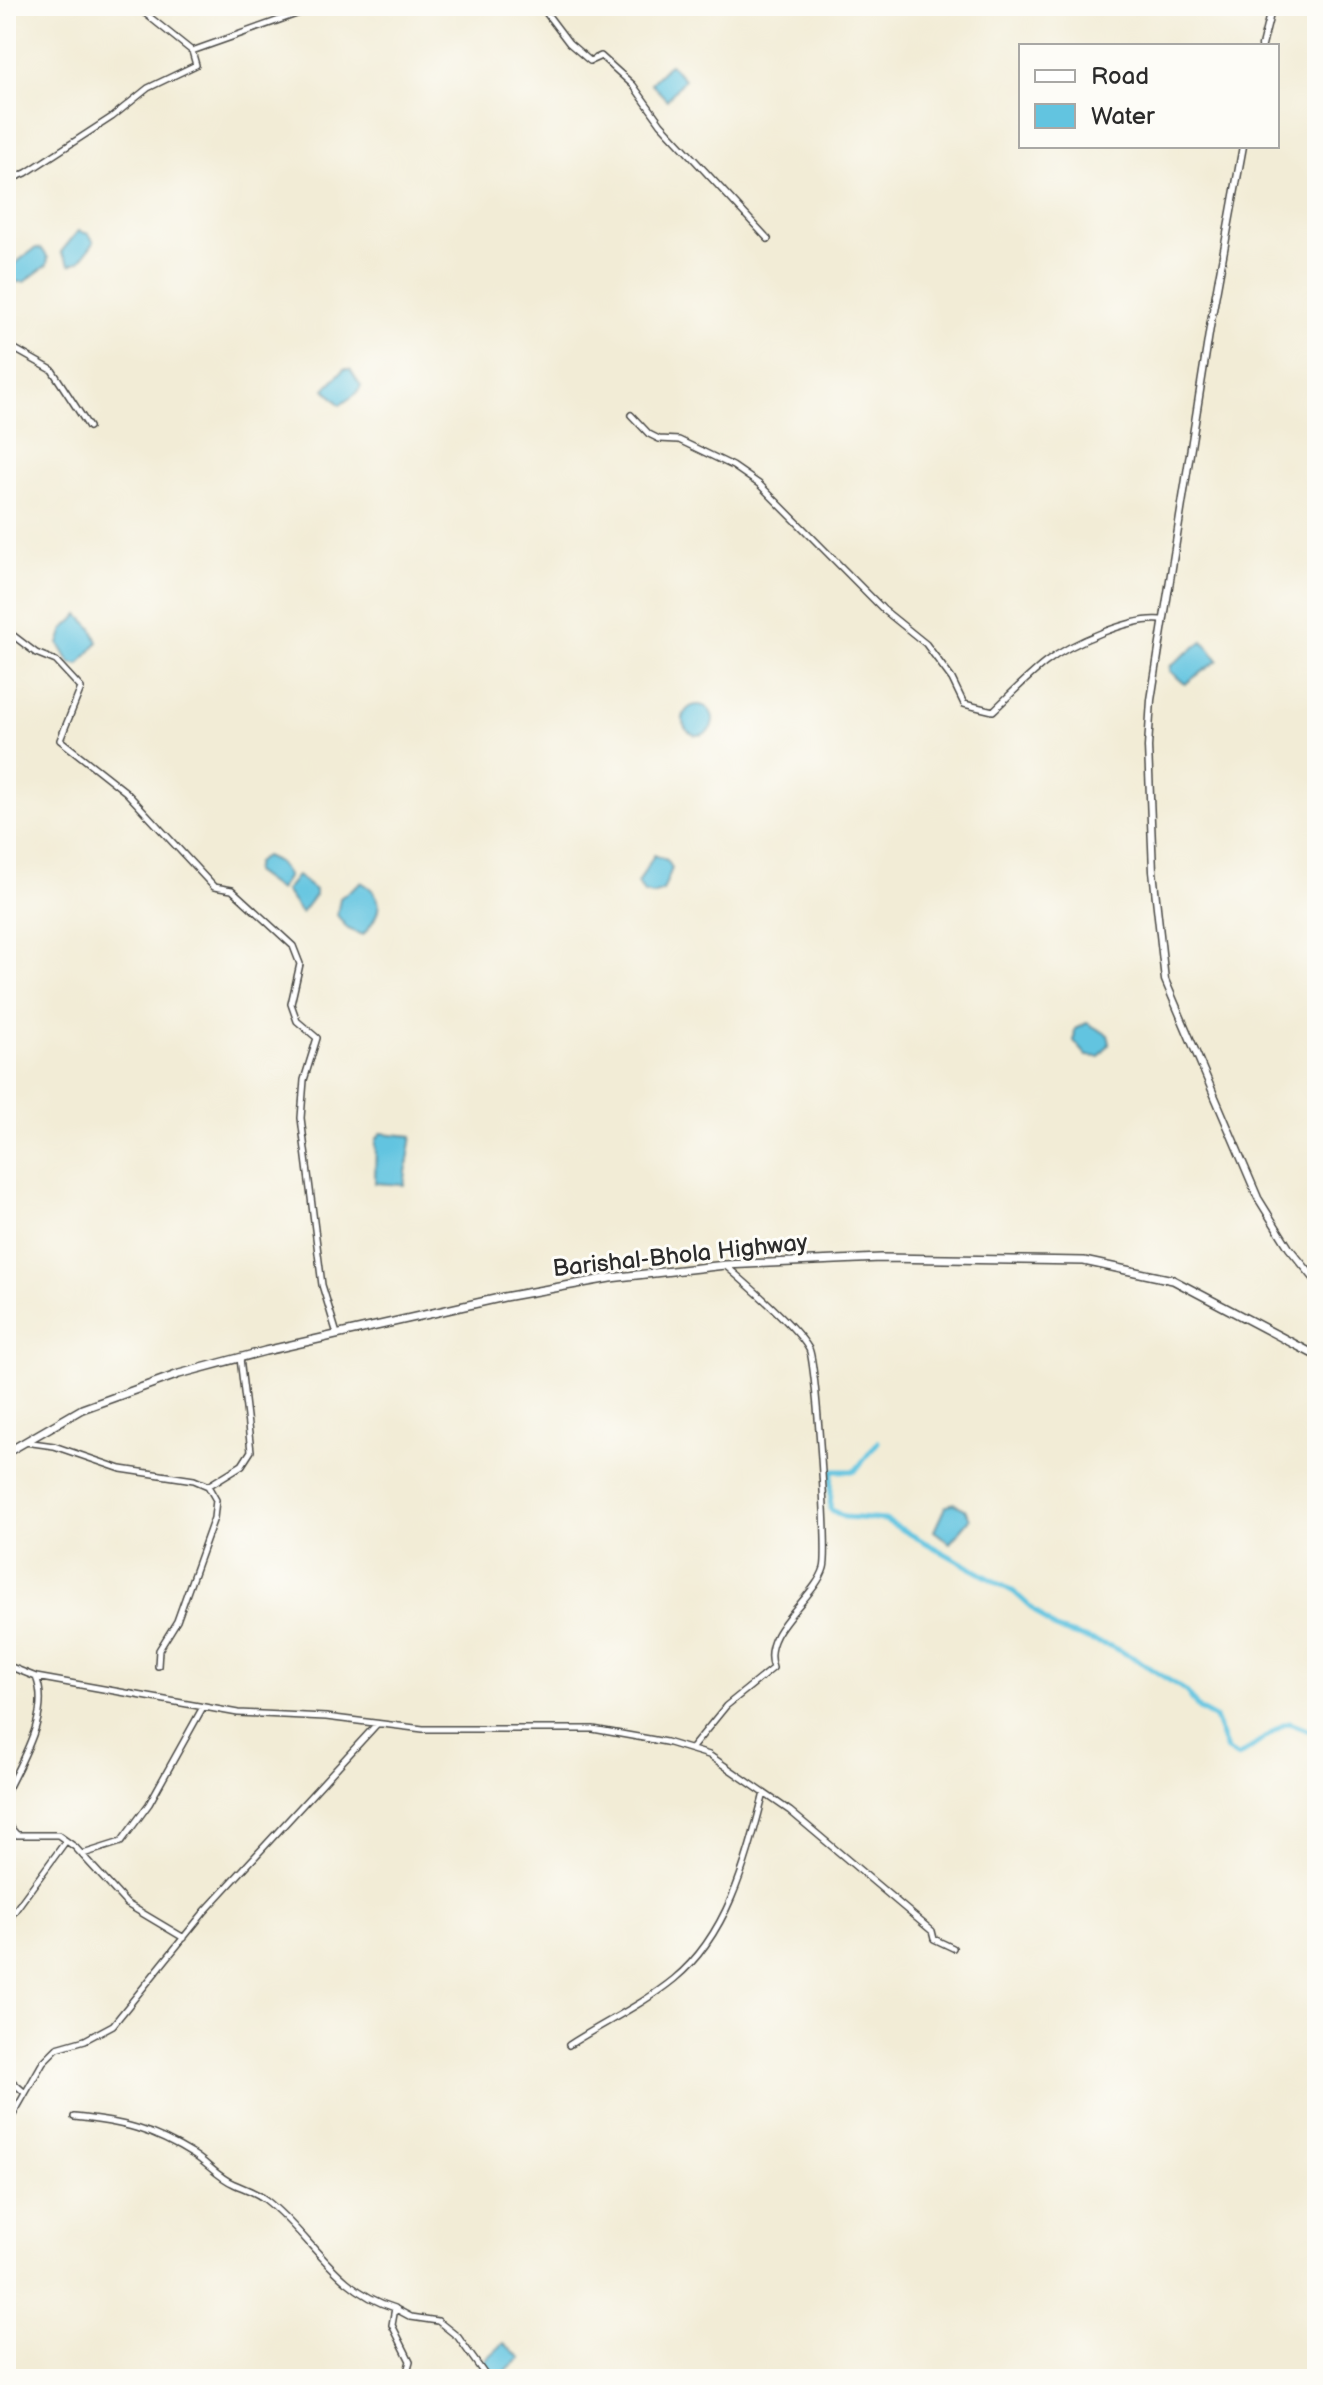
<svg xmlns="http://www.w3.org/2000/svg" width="1323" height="2385" viewBox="0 0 1323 2385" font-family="'Balsamiq Sans',sans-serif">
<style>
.water{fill:#62c4e0;stroke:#467886;stroke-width:2}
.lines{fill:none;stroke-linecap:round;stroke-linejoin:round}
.canal{stroke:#62c4e0;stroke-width:5}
.minor-casing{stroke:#494845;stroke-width:8}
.major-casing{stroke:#494845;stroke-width:9}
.highway-casing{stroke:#494845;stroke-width:10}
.minor{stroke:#fff;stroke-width:5}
.major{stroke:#fff;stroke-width:6}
.highway{stroke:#fff;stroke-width:7}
.labels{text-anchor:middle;stroke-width:6;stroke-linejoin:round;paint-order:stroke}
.street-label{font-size:24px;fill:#2b2b2b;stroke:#fdfcf7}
</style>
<rect width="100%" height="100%" fill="#fdfcf7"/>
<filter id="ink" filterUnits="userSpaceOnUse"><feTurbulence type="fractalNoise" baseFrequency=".0125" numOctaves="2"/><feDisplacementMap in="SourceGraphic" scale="16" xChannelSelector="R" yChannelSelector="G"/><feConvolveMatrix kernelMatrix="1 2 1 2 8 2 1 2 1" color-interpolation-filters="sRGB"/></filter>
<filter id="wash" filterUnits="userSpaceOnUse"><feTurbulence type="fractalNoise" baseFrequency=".006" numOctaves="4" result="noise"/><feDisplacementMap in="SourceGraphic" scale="32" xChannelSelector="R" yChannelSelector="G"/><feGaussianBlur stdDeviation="1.8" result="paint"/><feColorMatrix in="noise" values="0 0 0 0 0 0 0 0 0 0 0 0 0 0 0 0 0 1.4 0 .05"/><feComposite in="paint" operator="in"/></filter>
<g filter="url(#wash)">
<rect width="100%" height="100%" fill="#f2ecd6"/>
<path class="water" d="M670,64L684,79L667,100L651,83Z
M78,231L89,234L94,242L80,261L70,265L61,252Z
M36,248L42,249L48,258L47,265L24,282H16L9,275L10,267Z
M344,369H350L361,386L357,393L340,405L325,389Z
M79,615L92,628L98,642L79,665L70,663L59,644L64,629Z
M1203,641L1218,660L1185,684L1170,671L1171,665Z
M683 720a15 15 0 1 1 30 0a15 15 0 1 1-30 0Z
M654,855L667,860L672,868L663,891L653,895L644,893L638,883Z
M265,856L278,862L288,876L279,890L254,872L256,863Z
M297,876L315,890V895L301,913L285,891Z
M361,882C388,897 380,915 363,935L348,929L337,915L340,898Z
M1087,1023L1108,1035L1110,1043L1099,1057L1087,1056L1074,1041L1075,1029Z
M381,1133L412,1136L404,1185L375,1183L376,1140Z
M953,1503L965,1509L970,1519L950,1543L934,1531L945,1507Z
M504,2343L521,2358L497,2379H491L480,2365Z"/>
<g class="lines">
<path class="canal" d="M878,1442L855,1471H832L830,1509L844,1517L885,1520L1014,1592L1055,1629L1110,1646L1134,1658L1186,1691L1199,1709L1215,1718L1227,1750L1238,1757L1283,1725L1290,1723L1317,1734"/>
</g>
</g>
<g filter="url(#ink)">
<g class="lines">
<g class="minor-casing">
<path id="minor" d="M541,6L569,43L590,61L601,56L633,85L661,124L768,239
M192,51L319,6
M6,181L26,173L112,117L148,88L196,65L192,51L136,6
M6,344L52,370L89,427
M631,415L649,434L659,439L679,440L733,466L759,484L884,610L926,644L952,679L964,704L993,711C1010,695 1027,677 1045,663C1071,643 1131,617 1161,620
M6,500V502
M6,630L36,653L56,661L81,688L60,740L126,792L214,887L232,890L293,946L300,964L291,1004L297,1021L317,1038L304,1080L301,1118L322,1285L337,1334
M25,1442L54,1446L121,1469L194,1480L208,1486L216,1500L214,1518L177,1621L159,1650L158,1666
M208,1486L242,1465L251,1451L240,1358
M6,1665L36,1677C51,1714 22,1759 6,1793
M36,1677L238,1713L326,1717L423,1729H593L666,1742L709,1755L790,1811L932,1931L934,1939L953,1948
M691,1749L726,1706L773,1668C759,1631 815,1599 824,1568C829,1553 816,1362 809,1349C796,1326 747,1284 726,1266
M6,1823L17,1835H58L75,1847L127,1904L184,1938
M83,1854L121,1842L149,1804L203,1707
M6,1923L66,1841
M569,2045C603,2023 642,2005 674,1979C729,1934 747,1858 764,1793
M6,2076L25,2093
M74,2117C123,2122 152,2129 194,2155C208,2164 219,2178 234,2184C245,2189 256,2192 266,2200C312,2236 334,2290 395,2308L392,2325L410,2361L405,2379
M6,2127L43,2062L57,2048L85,2040L113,2025L205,1911L377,1724
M396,2309L411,2317L438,2321L458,2337L488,2379"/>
</g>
<g class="major-casing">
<path id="major" d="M1262,46L1272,6
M1243,146L1211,321L1151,700L1148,747L1153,871L1165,980L1258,1198L1289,1248L1317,1282"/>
</g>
<g class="highway-casing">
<path id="highway" d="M6,1453L82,1409L179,1374L265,1351L504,1297L610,1278L725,1265L881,1258L1084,1261L1173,1280L1317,1356"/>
</g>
<use href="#minor" class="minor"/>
<use href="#major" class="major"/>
<use href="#highway" class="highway"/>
</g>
</g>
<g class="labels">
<g class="street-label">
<text transform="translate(680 1255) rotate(-6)" y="8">Barishal-Bhola Highway</text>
</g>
</g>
<rect width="1323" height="2385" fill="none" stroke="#fdfcf7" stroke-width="32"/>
<rect x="1019" y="44" width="260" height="104" fill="#fdfcf7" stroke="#a9a8a5" stroke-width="2"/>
<rect x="1035" y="70" width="40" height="12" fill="#ffffff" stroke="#a9a8a5" stroke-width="2"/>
<text x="1091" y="84" font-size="24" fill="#2b2b2b">Road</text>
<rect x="1035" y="104" width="40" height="24" fill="#62c4e0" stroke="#a9a8a5" stroke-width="2"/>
<text x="1091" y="124" font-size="24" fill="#2b2b2b">Water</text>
</svg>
